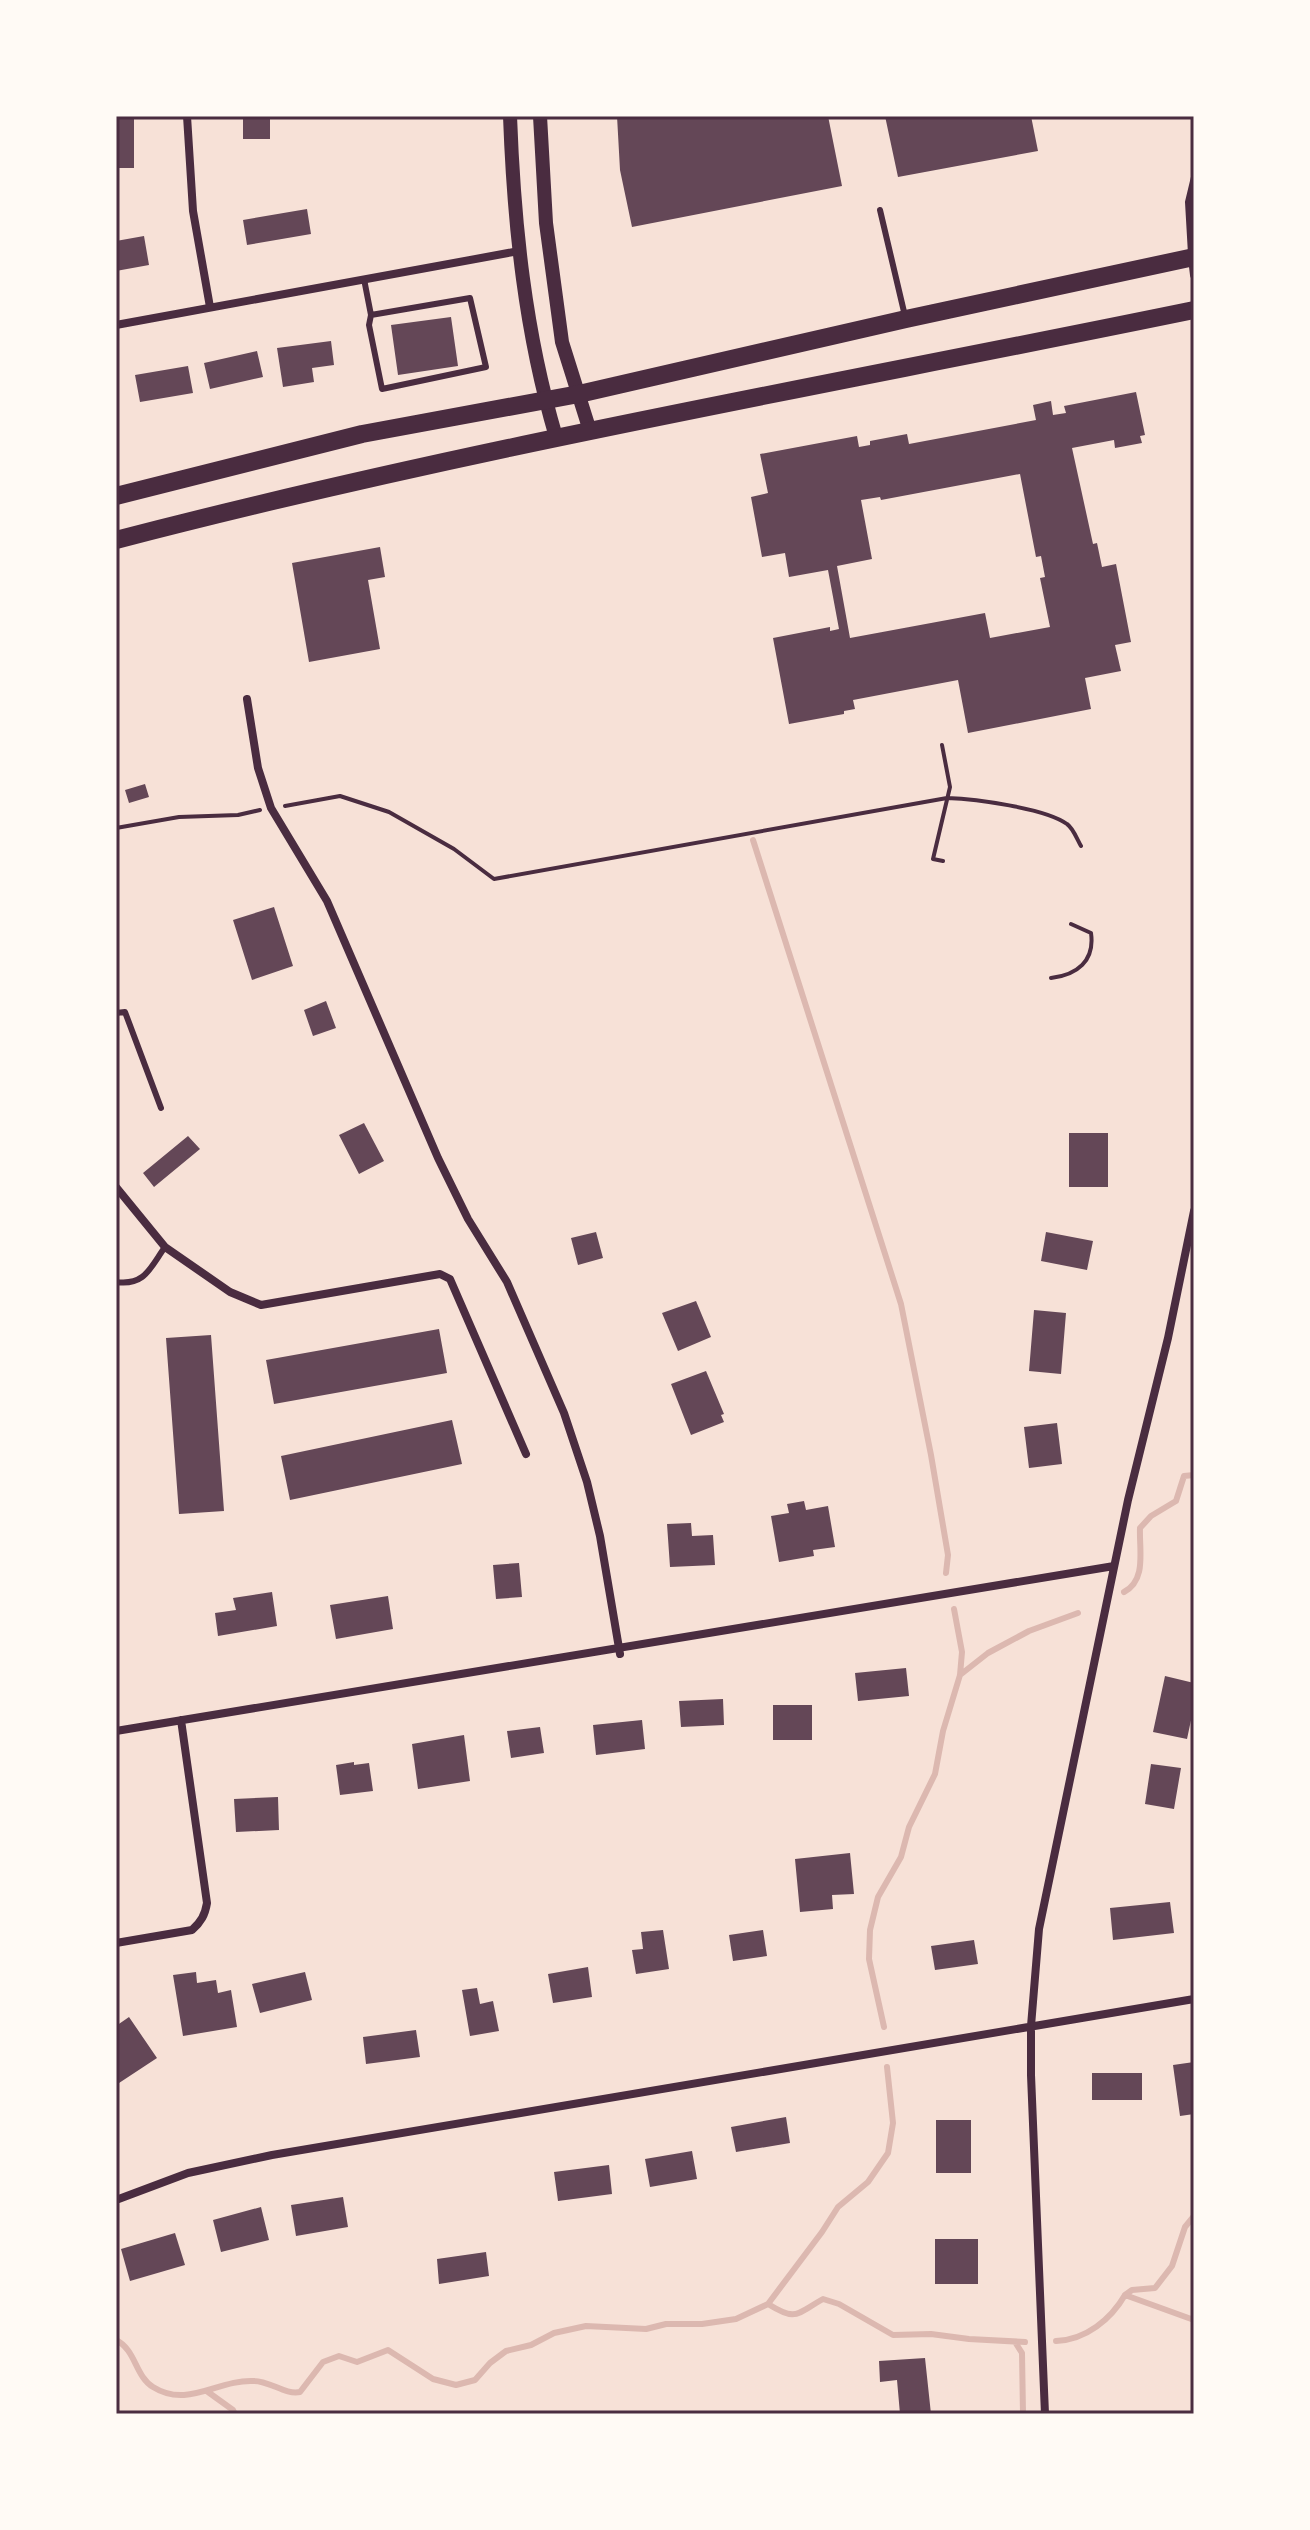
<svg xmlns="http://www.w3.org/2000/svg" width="1310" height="2530" viewBox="0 0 1310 2530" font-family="'Source Sans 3',sans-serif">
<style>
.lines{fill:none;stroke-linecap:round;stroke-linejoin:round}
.stream{stroke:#dcb8b0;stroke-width:6}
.building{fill:#644757;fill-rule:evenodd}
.path{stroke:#4a2c40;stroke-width:4}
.service{stroke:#4a2c40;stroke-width:6}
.minor{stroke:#4a2c40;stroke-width:8}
.tertiary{stroke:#4a2c40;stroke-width:14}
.primary{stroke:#4a2c40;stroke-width:18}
.neatline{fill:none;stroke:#4a2c40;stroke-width:3}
</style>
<rect width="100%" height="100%" fill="#f7e1d7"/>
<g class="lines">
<path class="stream" d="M753,840L901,1304L931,1455L948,1555L946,1573
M1124,1592C1147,1580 1139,1550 1140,1528L1151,1516L1176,1501L1184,1476L1194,1475
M960,1675L988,1653L1029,1631L1078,1613
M884,2027L869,1959L870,1930L878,1897L901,1857L909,1827L935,1774L943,1731L960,1675L962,1652L954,1609
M1125,2295L1132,2290L1155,2288L1172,2266L1185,2227L1194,2216
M1125,2295L1194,2320
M768,2304L822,2232L838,2207L868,2182L888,2153L893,2123L887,2067
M116,2340C136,2350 135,2376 153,2387C188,2409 218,2379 254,2381C270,2381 285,2395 300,2392L323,2362L339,2356L357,2362L388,2350L433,2379L456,2385L475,2380L490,2363L506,2351L531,2345L554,2333L586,2326L646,2329L666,2324H702L736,2319L768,2304C797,2322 796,2314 823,2299L839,2304L893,2335L931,2334L969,2339L1025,2342
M1056,2341C1086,2340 1111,2319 1125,2295
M1015,2342L1022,2353L1023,2414
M208,2392L233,2410L235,2414"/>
</g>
<path class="building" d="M116,116H134V168H116Z
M243,116H270V139H243Z
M617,116H828L842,186L632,227L620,170Z
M885,116H1031L1038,151L898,177Z
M307,209L311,234L247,245L243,220Z
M144,236L149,265L116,271V241Z
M451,317L458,366L398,375L391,325Z
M331,341L334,365L312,368L314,382L283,387L277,348Z
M257,351L263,377L210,389L204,363Z
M188,366L193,393L140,402L135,375Z
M1136,392L1145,435L1140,436L1142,443L1115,448L1114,440L1072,448L1093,544L1097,543L1102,567L1116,564L1131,642L1115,645L1121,671L1085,678L1091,709L968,733L958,680L853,700L855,709L844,711V714L789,724L773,638L830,627V631L839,629L828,570L789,577L785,553L762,557L751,497L768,493L760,454L857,436L859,447L870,445V441L907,434L909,444L1036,420L1033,405L1051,401L1053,415L1066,413L1064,406ZM1020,474L1036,557L1041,556L1045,577L1040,578L1050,627L990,638L985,613L850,638L837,566L872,559L861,500L880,497L881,500Z
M380,547L385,577L368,580L380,649L309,662L292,563Z
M145,784L149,797L129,803L125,790Z
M274,907L293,966L252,980L233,920Z
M326,1001L336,1028L313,1036L304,1010Z
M364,1123L384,1161L359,1174L339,1135Z
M1069,1133H1108V1187H1069Z
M188,1136L200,1149L154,1187L143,1173Z
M596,1232L603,1258L578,1265L571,1238Z
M1046,1232L1093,1241L1087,1270L1041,1261Z
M696,1301L711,1337L678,1351L662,1313Z
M1034,1310L1066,1313L1061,1374L1029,1371Z
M439,1329L447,1373L274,1404L266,1360Z
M211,1335L224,1511L179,1514L166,1338Z
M706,1371L724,1414L721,1415L724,1422L691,1435L671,1384Z
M452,1420L462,1464L290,1500L281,1456Z
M1057,1423L1062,1464L1029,1468L1024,1427Z
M804,1501L806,1510L828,1506L835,1547L813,1550L814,1556L779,1562L771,1516L789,1513L787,1504Z
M691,1523L692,1536L713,1535L715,1565L670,1567L667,1524Z
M519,1563L522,1597L496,1599L493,1565Z
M272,1592L277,1626L218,1636L215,1613L236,1610L233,1598Z
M388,1596L393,1629L336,1639L330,1605Z
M906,1668L909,1696L858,1701L855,1673Z
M1165,1676L1194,1683V1706L1187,1739L1153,1732Z
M723,1699L724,1725L681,1727L679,1701Z
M773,1705H812V1740H773Z
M642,1720L645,1749L596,1755L593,1725Z
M540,1727L544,1753L511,1758L507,1731Z
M464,1735L470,1781L418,1789L412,1744Z
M354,1762V1765L369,1763L373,1791L340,1795L336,1765Z
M1151,1764L1181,1768L1174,1809L1145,1804Z
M278,1797L279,1830L236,1832L234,1799Z
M850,1853L854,1894L832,1895L833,1909L800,1912L795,1859Z
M1170,1902L1174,1933L1113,1940L1110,1908Z
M663,1930L669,1969L636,1974L632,1950L643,1949L641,1932Z
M763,1930L767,1956L733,1961L729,1935Z
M974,1940L978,1964L935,1970L931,1946Z
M588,1967L592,1997L553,2003L548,1974Z
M196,1972L197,1983L216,1980L218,1993L231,1990L237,2027L183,2036L173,1975Z
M305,1972L312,2000L260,2013L252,1984Z
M477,1988L480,2004L493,2001L499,2031L470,2036L462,1990Z
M129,2017L157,2058L116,2085V2026Z
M416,2030L420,2057L366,2064L363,2037Z
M1194,2062V2114L1180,2116L1173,2065Z
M1092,2073H1142V2100H1092Z
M786,2117L790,2143L736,2152L731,2127Z
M936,2120H971V2173H936Z
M692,2151L697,2179L650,2187L645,2159Z
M609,2165L612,2194L558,2201L554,2172Z
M343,2197L348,2227L296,2236L291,2205Z
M261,2207L269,2240L221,2252L213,2220Z
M175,2233L185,2265L130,2281L121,2249Z
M935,2239H978V2284H935Z
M486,2252L489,2276L439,2284L437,2259Z
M925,2358L931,2414H900L897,2380L880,2382L879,2361Z"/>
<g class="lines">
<path class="path" d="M942,745L950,787L933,859L943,861
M285,806L340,796L389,812L454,849L494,879L947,798C975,799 1045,808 1067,824C1073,828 1077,839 1081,846
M116,828L179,817L238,815L260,810
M1051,978C1077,975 1095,961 1091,933L1071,924"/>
<path class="service" d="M880,210L905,316
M1191,254L1188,202L1194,177
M364,279L371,315L369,325L382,389L486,367L470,298L371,315
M116,1013L125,1012L161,1108
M116,1282C145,1286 150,1268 165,1247"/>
<path class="minor" d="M187,116L193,211L210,307
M1192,258L1194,275
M116,325L519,251
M247,699L258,768L271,808L327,901L438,1158L468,1219L507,1282L564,1413L587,1482L600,1536L620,1654
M116,1187L165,1247L230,1292L261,1305L440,1274L450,1279L526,1454
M116,1731L1114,1566
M116,1943L192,1930C201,1922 205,1915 207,1903L181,1720
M116,2200L188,2173L272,2155L1194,1999
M1045,2414L1031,2075V2026L1039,1929L1128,1500L1168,1338L1194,1211"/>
<path class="tertiary" d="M510,116C514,225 525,332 556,437
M540,116L546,223L562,342L590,431"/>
<path class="primary" d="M116,496L362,434L579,394L906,319L1194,257
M116,540C472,447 834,384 1194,310"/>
</g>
<rect width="1310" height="2530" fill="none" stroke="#fffaf5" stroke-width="236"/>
<rect x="118" y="118" width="1074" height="2294" class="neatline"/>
</svg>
